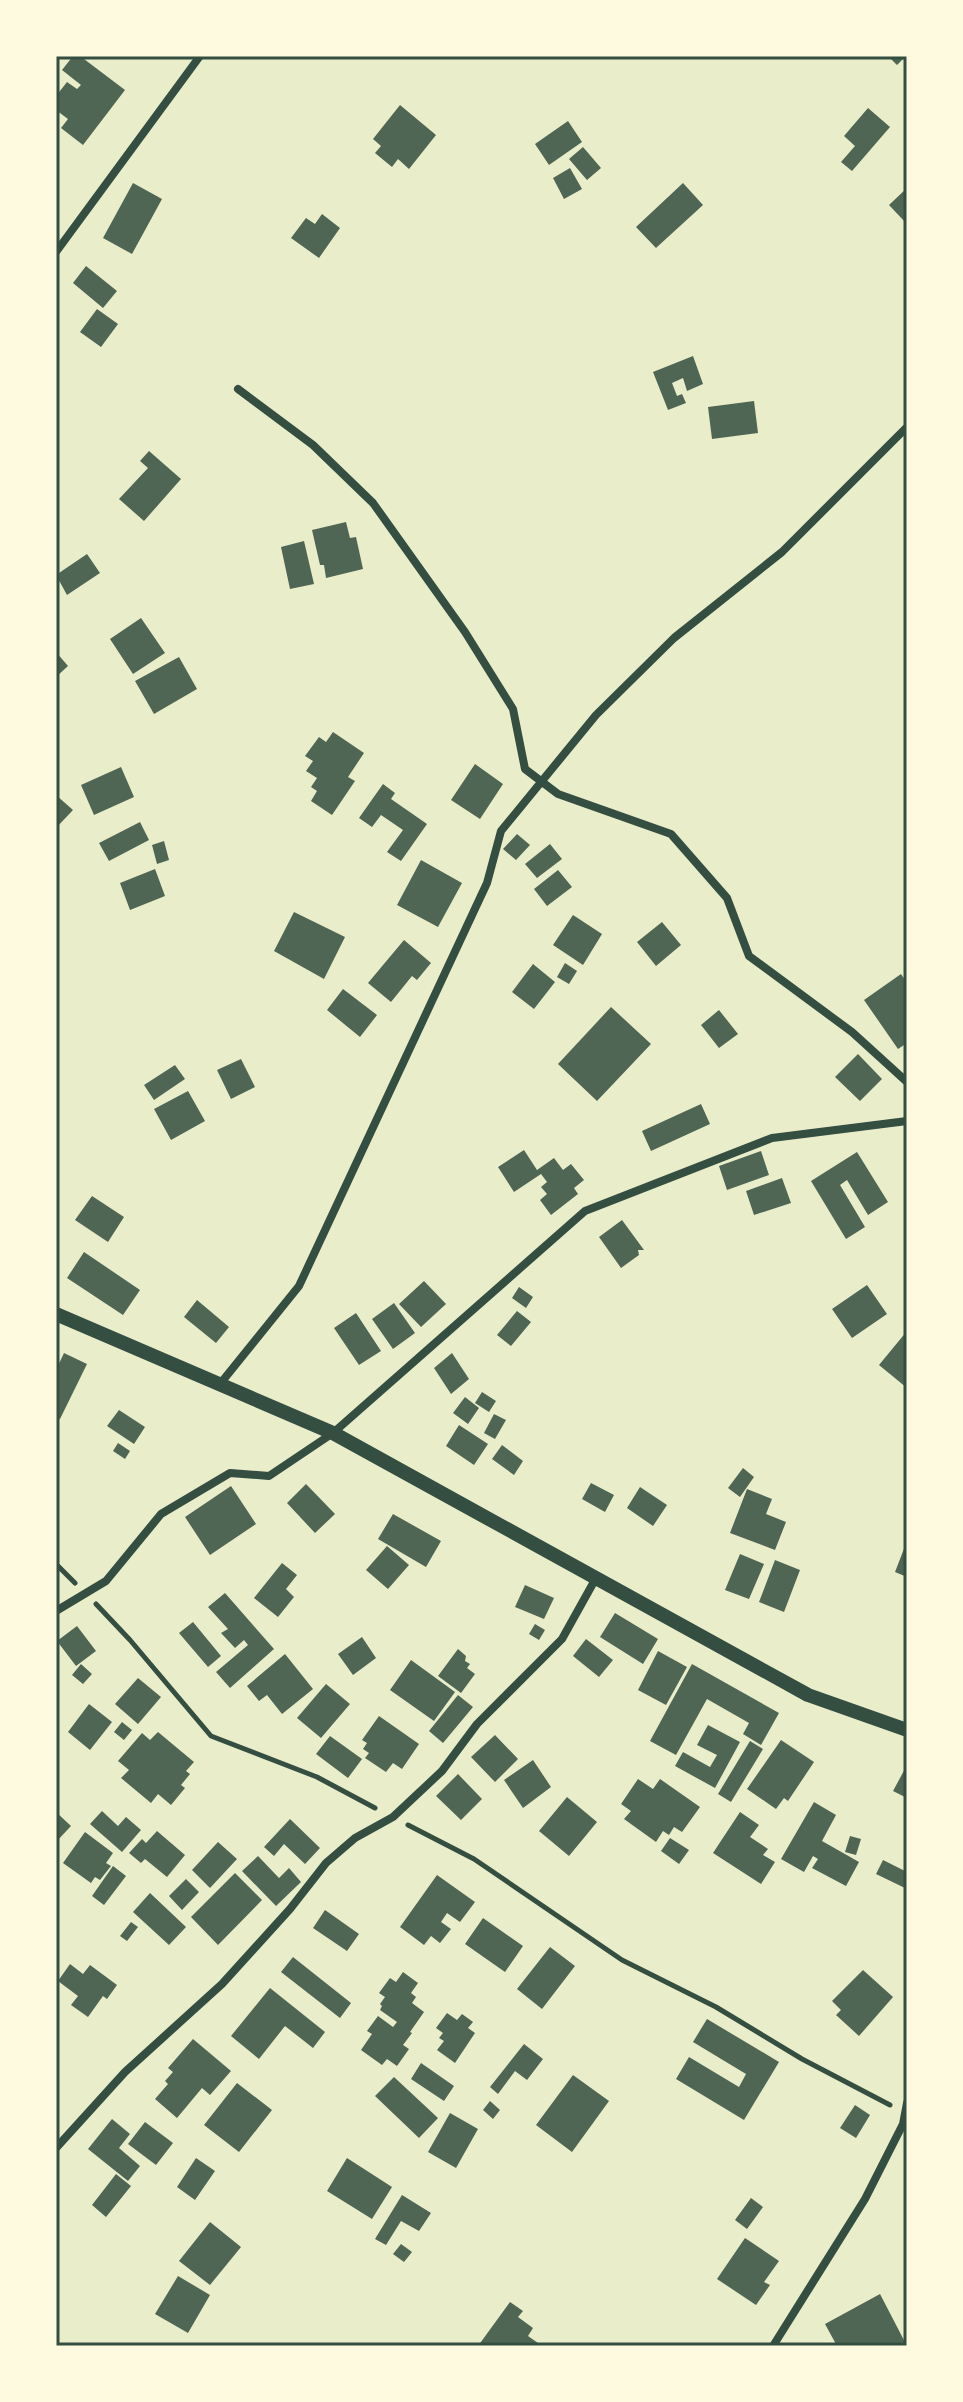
<svg xmlns="http://www.w3.org/2000/svg" width="963" height="2402" viewBox="0 0 963 2402" font-family="'Varela Round',sans-serif">
<style>
.building{fill:#4f6655}
.lines{fill:none;stroke-linecap:round;stroke-linejoin:round}
.path{stroke:#344e41;stroke-width:5}
.minor{stroke:#344e41;stroke-width:8}
.tertiary{stroke:#344e41;stroke-width:14}
.neatline{fill:none;stroke:#344e41;stroke-width:3}
</style>
<rect width="100%" height="100%" fill="#e9edc9"/>
<path class="building" d="M73,56H80L125,90L83,145L61,128L68,119L56,110V96L67,82L77,89L81,85L62,70Z
M888,56H906L897,65Z
M400,105L436,135L409,169L398,159L392,167L375,153L381,146L373,139Z
M868,108L890,127L852,171L841,162L855,146L844,136Z
M568,121L582,142L549,165L535,144Z
M583,147L601,168L587,180L569,159Z
M570,168L582,189L564,199L553,178Z
M133,183L162,199L132,254L103,238Z
M683,183L703,205L656,248L636,227Z
M907,188V220L905,222L889,205Z
M322,214L340,228L319,258L291,238L306,218L315,224Z
M86,266L117,291L103,308L73,283Z
M97,309L118,324L101,347L80,332Z
M693,356L703,384L687,391L683,378L672,383L677,396L682,394L686,403L668,410L653,372Z
M754,401L758,433L712,439L708,407Z
M149,451L181,479L144,521L119,499L148,468L140,461Z
M346,522L350,538L356,537L363,569L326,578L324,565H320L312,530Z
M304,541L314,584L290,589L281,547Z
M87,554L100,573L67,595L56,575Z
M141,618L165,653L133,674L110,639Z
M56,652L68,666L56,677Z
M179,657L197,689L154,714L135,681Z
M333,732L364,753L348,777L355,781L332,815L311,801L317,791L311,787L317,778L306,771L313,761L305,756L319,737L326,742Z
M475,764L503,784L480,819L451,800Z
M121,767L134,797L94,815L81,785Z
M383,784L395,793L391,799L427,824L401,861L387,852L403,830L381,815L372,827L359,818Z
M56,795L73,810L56,828Z
M140,822L149,840L109,861L99,843Z
M517,834L530,845L516,860L503,849Z
M164,841L169,860L157,864L152,845Z
M550,844L562,859L537,878L525,864Z
M421,860L462,883L438,927L397,905Z
M155,869L165,896L130,910L120,883Z
M558,870L572,887L547,906L534,889Z
M294,912L345,937L324,979L274,951Z
M573,915L602,934L583,965L553,945Z
M662,922L681,945L656,966L637,942Z
M404,940L431,963L417,980L412,976L391,1002L368,983Z
M565,963L577,971L569,984L557,977Z
M533,964L555,982L534,1009L512,992Z
M901,974L907,983V1043L898,1049L864,1000Z
M343,989L377,1015L360,1037L327,1010Z
M611,1007L651,1044L597,1101L558,1064Z
M719,1010L738,1034L719,1048L701,1025Z
M858,1054L882,1079L860,1101L835,1077Z
M241,1059L255,1087L231,1099L217,1070Z
M175,1065L185,1079L154,1100L144,1085Z
M188,1091L205,1121L171,1140L154,1109Z
M701,1104L710,1124L651,1151L642,1131Z
M524,1150L537,1170L554,1158L563,1170L571,1164L584,1180L574,1188L578,1194L551,1215L540,1200L547,1194L541,1187L547,1182L541,1174L514,1192L498,1167Z
M761,1151L769,1175L727,1190L719,1166Z
M857,1152L888,1202L868,1215L847,1180L840,1185L865,1227L846,1239L811,1181Z
M782,1178L791,1203L754,1215L746,1191Z
M92,1196L124,1217L108,1242L75,1220Z
M622,1220L644,1250H638L639,1255L621,1268L599,1237Z
M84,1252L140,1290L123,1315L67,1278Z
M424,1281L446,1304L421,1327L399,1304Z
M867,1285L887,1314L852,1338L832,1309Z
M519,1287L533,1297L526,1308L512,1298Z
M197,1300L229,1327L216,1343L184,1317Z
M394,1303L415,1333L393,1349L372,1319Z
M517,1311L531,1322L511,1346L497,1335Z
M356,1313L381,1351L359,1365L334,1328Z
M907,1331V1388L879,1365Z
M64,1353L87,1364L60,1419L56,1418V1370Z
M452,1353L469,1379L451,1394L434,1368Z
M482,1392L496,1401L489,1412L475,1403Z
M465,1397L479,1408L468,1424L453,1413Z
M119,1410L145,1427L134,1444L107,1426Z
M494,1414L506,1420L495,1439L484,1433Z
M459,1425L488,1444L474,1465L446,1446Z
M118,1443L130,1451L125,1459L113,1451Z
M502,1445L523,1461L514,1475L492,1459Z
M743,1468L754,1477L740,1497L728,1488Z
M591,1483L614,1495L605,1512L582,1499Z
M306,1484L335,1514L315,1533L287,1503Z
M231,1486L256,1524L210,1555L185,1517Z
M640,1487L667,1505L653,1526L627,1508Z
M747,1489L772,1499L766,1514L786,1522L775,1550L730,1533Z
M393,1514L441,1541L426,1567L378,1539Z
M907,1541V1577L895,1572Z
M387,1546L409,1565L388,1589L366,1570Z
M740,1554L764,1564L749,1599L725,1590Z
M775,1560L800,1570L784,1612L759,1602Z
M282,1563L297,1575L286,1589L294,1597L278,1617L254,1598Z
M525,1585L554,1598L544,1619L515,1607Z
M225,1593L274,1649L230,1688L216,1672L248,1645L244,1640L235,1648L221,1633L228,1629L208,1607Z
M615,1613L658,1639L643,1664L600,1637Z
M193,1622L221,1656L208,1667L179,1633Z
M535,1624L545,1630L539,1640L529,1634Z
M77,1626L96,1651L76,1666L57,1641Z
M362,1637L376,1658L353,1675L338,1654Z
M586,1639L613,1660L599,1677L573,1656Z
M458,1649L466,1656L465,1661L470,1664L467,1668L475,1674L461,1693L438,1676Z
M658,1651L687,1667L666,1705L638,1690Z
M285,1654L313,1689L282,1714L267,1695L259,1701L247,1686Z
M411,1660L455,1692L434,1721L390,1690Z
M81,1664L92,1674L83,1684L72,1675Z
M692,1664L779,1713L761,1745L743,1734L749,1723L707,1699L676,1755L650,1741Z
M138,1678L161,1697L138,1724L115,1704Z
M326,1684L350,1704L321,1738L297,1718Z
M458,1695L473,1707L443,1743L429,1731Z
M89,1704L112,1722L90,1750L68,1732Z
M379,1716L419,1744L402,1769L393,1763L386,1772L365,1758L369,1753L363,1749L367,1743L362,1740Z
M122,1722L132,1730L124,1740L114,1732Z
M708,1725L740,1742L715,1788L675,1766L683,1752L710,1767L717,1755L697,1745Z
M158,1732L194,1762L186,1771L190,1774L181,1785L185,1788L171,1805L158,1794L151,1803L121,1778L129,1770L118,1761L142,1733L150,1740Z
M495,1735L518,1759L495,1782L471,1757Z
M330,1736L362,1759L348,1778L316,1754Z
M781,1740L814,1762L788,1801L784,1798L776,1809L747,1789Z
M750,1741L763,1749L731,1802L718,1794Z
M533,1760L551,1787L523,1808L504,1780Z
M907,1765V1798L893,1791Z
M458,1774L482,1799L461,1820L436,1796Z
M638,1779L653,1789L660,1779L700,1807L682,1832L674,1827L669,1835L663,1831L656,1842L624,1819L631,1811L621,1804Z
M567,1797L597,1822L569,1856L539,1831Z
M814,1802L836,1815L822,1841L859,1862L846,1886L812,1868L818,1859L813,1856L804,1872L781,1859Z
M102,1811L118,1826L126,1817L141,1830L122,1852L90,1824Z
M56,1812L71,1826L56,1842Z
M740,1812L759,1825L750,1837L768,1849L763,1855L775,1862L761,1884L713,1853Z
M290,1819L320,1848L305,1864L284,1844L274,1856L264,1847Z
M157,1831L185,1855L167,1877L145,1859L141,1863L129,1853L142,1839L146,1843Z
M85,1832L113,1853L106,1863L111,1866L100,1880L95,1877L91,1883L63,1863Z
M850,1836L861,1839L856,1855L845,1852Z
M670,1838L689,1850L679,1864L661,1851Z
M218,1842L237,1859L210,1888L192,1870Z
M258,1856L279,1878L289,1868L301,1882L276,1906L242,1871Z
M883,1860L907,1872V1889L876,1874Z
M113,1866L126,1876L104,1905L92,1896Z
M235,1873L262,1900L218,1945L191,1917Z
M437,1875L475,1902L460,1922L447,1913L441,1922L451,1929L440,1943L431,1936L424,1945L400,1927Z
M186,1879L199,1892L182,1910L169,1896Z
M150,1893L186,1927L169,1945L133,1912Z
M325,1910L359,1934L347,1951L313,1928Z
M483,1918L523,1946L505,1972L465,1944Z
M131,1922L138,1927L127,1941L120,1936Z
M550,1947L575,1966L542,2009L517,1989Z
M293,1957L351,2003L340,2018L281,1972Z
M70,1964L83,1974L90,1965L117,1985L107,1999L103,1996L88,2017L71,2005L78,1996L58,1981Z
M863,1970L893,1997L859,2036L836,2015L841,2010L832,2001Z
M403,1972L418,1983L411,1993L416,1997L412,2003L424,2012L410,2032L412,2033L403,2045L409,2049L397,2066L387,2059L382,2065L361,2050L372,2034L367,2031L378,2016L393,2027L397,2022L380,2010L382,2006L380,2004L385,1997L379,1993L390,1978L396,1982Z
M270,1988L325,2032L313,2048L285,2026L259,2059L231,2036Z
M447,2013L457,2020L462,2014L473,2022L468,2028L475,2033L455,2063L437,2050L444,2041L439,2038L443,2033L436,2028Z
M707,2019L779,2062L744,2120L676,2079L689,2057L739,2087L746,2074L693,2042Z
M193,2039L231,2071L210,2095L202,2088L177,2118L155,2099L168,2084L165,2081L173,2072L168,2068Z
M524,2044L543,2059L527,2080L515,2071L498,2094L490,2087Z
M421,2063L454,2086L444,2101L411,2079Z
M573,2075L609,2101L572,2152L536,2125Z
M394,2077L438,2118L419,2138L375,2096Z
M237,2083L272,2110L239,2152L204,2125Z
M490,2101L500,2110L493,2119L483,2110Z
M855,2105L870,2115L856,2138L840,2128Z
M450,2113L478,2129L456,2168L428,2152Z
M112,2119L130,2134L119,2148L140,2166L128,2181L88,2149Z
M145,2122L173,2143L156,2165L128,2144Z
M196,2158L215,2171L195,2200L177,2187Z
M347,2158L392,2187L372,2219L327,2191Z
M116,2174L131,2186L106,2217L92,2205Z
M402,2195L431,2213L419,2231L401,2221L386,2245L375,2239Z
M751,2198L763,2207L747,2229L735,2220Z
M210,2222L241,2247L210,2285L179,2261Z
M745,2238L779,2261L764,2282L770,2285L756,2305L717,2279Z
M401,2244L412,2252L404,2262L393,2254Z
M178,2276L210,2295L188,2333L155,2314Z
M880,2294L907,2346H837L825,2324Z
M510,2302L523,2311L518,2317L533,2328L528,2336L538,2343L536,2346H478Z"/>
<g class="lines">
<path class="path" d="M56,1564L75,1583
M96,1604L130,1640L211,1736L317,1777L375,1808
M408,1825L474,1859L622,1960L716,2007L802,2059L890,2105"/>
<path class="minor" d="M56,252L200,56
M238,389L313,445L373,503L465,632L513,709L525,769L558,794L671,834L727,898L749,956L852,1032L907,1082
M220,1384L299,1286L487,883L501,831L596,715L674,638L782,552L907,427
M56,1611L106,1581L161,1514L230,1473L269,1476L333,1433L585,1211L772,1138L907,1121
M56,2148L125,2072L222,1984L290,1909L326,1863L355,1838L393,1817L442,1771L477,1724L562,1639L596,1578
M773,2346L865,2199L903,2124L907,2103"/>
<path class="tertiary" d="M56,1314L333,1433L808,1695L907,1730"/>
</g>
<rect width="963" height="2402" fill="none" stroke="#fefae0" stroke-width="116"/>
<rect x="58" y="58" width="847" height="2286" class="neatline"/>
</svg>
